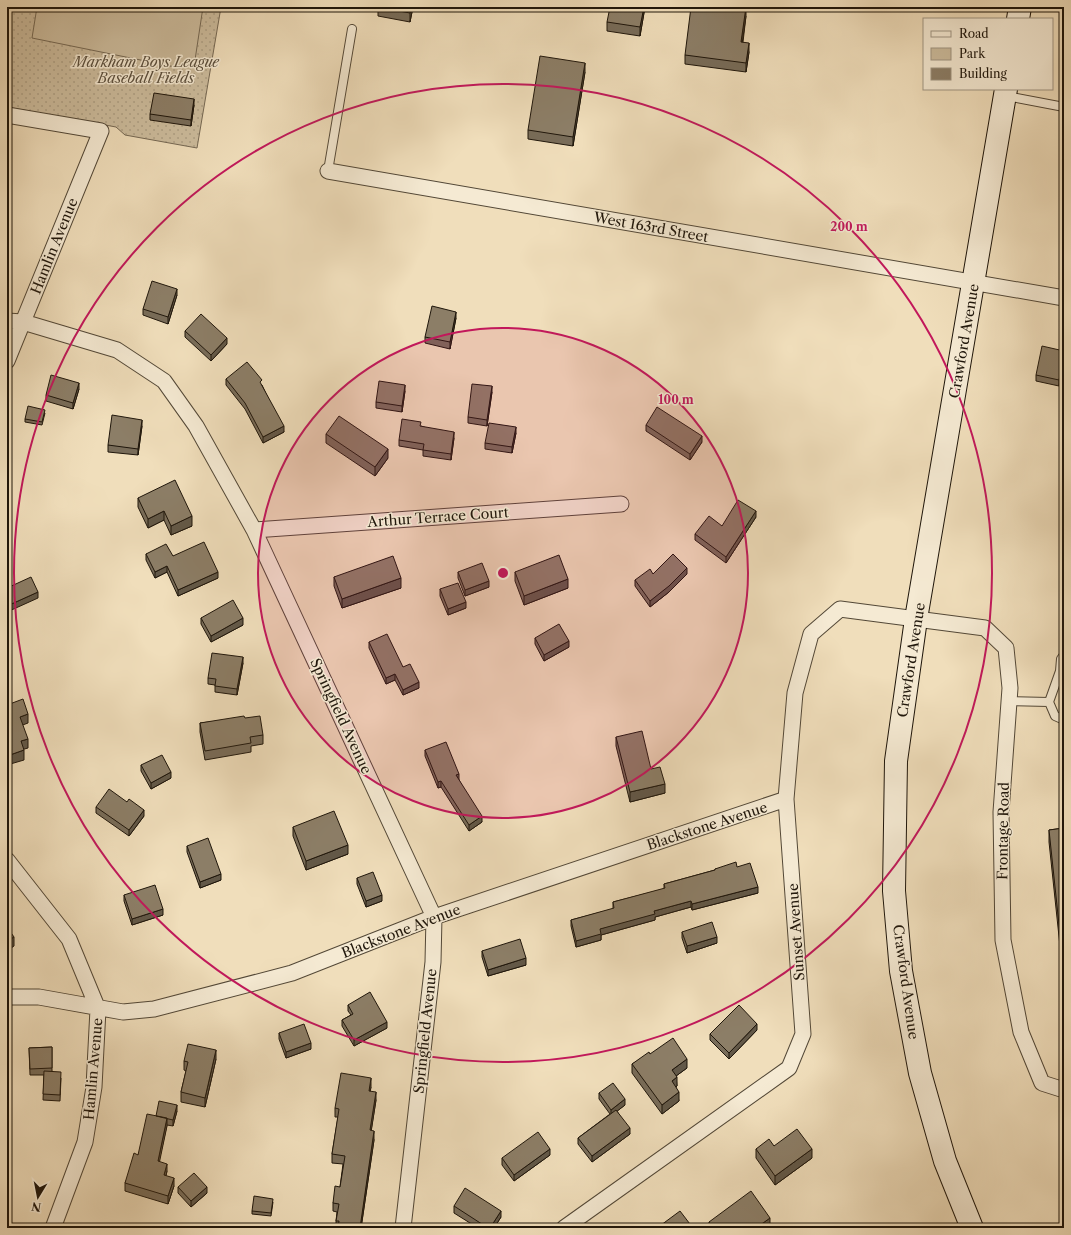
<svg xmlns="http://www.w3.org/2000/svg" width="1071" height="1235" viewBox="0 0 1071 1235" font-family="'Libre Caslon Text',serif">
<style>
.green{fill:url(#green-dots);stroke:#766954}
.pitch{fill:#ccbc9d;stroke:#766954}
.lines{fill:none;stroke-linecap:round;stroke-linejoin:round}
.service-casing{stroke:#534837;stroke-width:10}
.minor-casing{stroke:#534837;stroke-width:17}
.secondary-casing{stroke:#1f160b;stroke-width:24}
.service{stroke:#f5ead3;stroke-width:8}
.minor{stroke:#f5ead3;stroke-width:15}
.secondary{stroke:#f5ead3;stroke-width:22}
.wall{fill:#786c59;stroke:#1f160b}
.shaded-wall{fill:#625848;stroke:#1f160b}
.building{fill:#8c7e67;stroke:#1f160b}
.ring{fill:none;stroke:#c2185b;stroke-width:2}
.labels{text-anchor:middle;stroke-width:3;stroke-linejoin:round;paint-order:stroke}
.park-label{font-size:14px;font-style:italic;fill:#5c503e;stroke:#f5ead3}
.street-label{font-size:14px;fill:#1f160b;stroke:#f5ead3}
.centre{fill:#c2185b;stroke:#f5ead3;stroke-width:2}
.ring-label{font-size:12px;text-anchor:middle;font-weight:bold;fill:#c2185b;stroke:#f5ead3;stroke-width:3;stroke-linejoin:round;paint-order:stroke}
</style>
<defs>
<pattern id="green-dots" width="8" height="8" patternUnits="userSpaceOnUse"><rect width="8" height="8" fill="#ccbc9d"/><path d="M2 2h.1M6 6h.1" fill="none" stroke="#afa186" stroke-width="1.8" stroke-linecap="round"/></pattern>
</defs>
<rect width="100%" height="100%" fill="#f0debb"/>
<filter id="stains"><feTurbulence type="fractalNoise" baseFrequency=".005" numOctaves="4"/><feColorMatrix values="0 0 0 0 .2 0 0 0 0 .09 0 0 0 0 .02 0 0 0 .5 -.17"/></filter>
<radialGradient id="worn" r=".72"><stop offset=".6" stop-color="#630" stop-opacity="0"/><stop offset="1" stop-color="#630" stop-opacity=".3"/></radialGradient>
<path class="green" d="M8,7H221L197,148L125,135L116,127L7,107Z"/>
<path class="pitch" d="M37,7H203L195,60L180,68L32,38Z"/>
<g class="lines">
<g class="service-casing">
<path id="service" d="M1006,96L1064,107
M328,171L352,29
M1009,701L1049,702L1055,716L1064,720
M1049,702L1060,671L1061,659L1064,655"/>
</g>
<g class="minor-casing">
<path id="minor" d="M7,115L101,131L7,361
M328,171L1064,298
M7,321L23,322L117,350L164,381L196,426L254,530L434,917L433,962L403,1228
M254,530L621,504
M7,860L69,939L98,1009L94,1087L85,1142L53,1228
M7,997H39L123,1012L154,1009L292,973L434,917L786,799
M564,1228L789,1068L803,1034L786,799L795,693L811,634L840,609L985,628L1006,648L1010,688L1001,812L1003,940L1021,1032L1042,1083L1064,1090"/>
</g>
<g class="secondary-casing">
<path id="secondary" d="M1018,19L1020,7
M972,1228L945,1161L920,1073L901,971L894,891L896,761L916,619L1006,89"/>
</g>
<use href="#service" class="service"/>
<use href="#minor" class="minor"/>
<use href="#secondary" class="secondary"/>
</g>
<path class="wall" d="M378,7H413L410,22L378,16Z
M645,7L640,36L607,31V22Z
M746,16L743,42L749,52L746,72L685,64V55Z
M585,72L573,146L528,139V130Z
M194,105L191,126L150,120V114Z
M177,295L168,324L143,315V309Z
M456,318L450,349L425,343V337Z
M185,331L227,344L211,361L185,337Z
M1064,351L1059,386L1036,381V375Z
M226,379L262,385L284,432L263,443L245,409L226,385Z
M79,389L73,409L46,401V395Z
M405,391L402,412L376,408V402Z
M492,392L487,426L468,423V417Z
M45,413L42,425L25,422V419Z
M646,425L702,442L690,460L646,431Z
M142,426L138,455L108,452V445Z
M421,426L454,438L451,460L423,456V450L399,446V440Z
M516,433L512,453L485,449V443Z
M326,434L388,458L375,476L326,443Z
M138,498L192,526L171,535L164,520L148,528L138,507Z
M756,517L726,563L695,540V534L722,526Z
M146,554L173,556L218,578L178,596L167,572L155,578L146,560Z
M458,572L489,587L465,596L458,578Z
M515,572L568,588L524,605L515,581Z
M653,574H687L669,592L650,607L635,586V580Z
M334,577L401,588L342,608L334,586Z
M440,589L466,608L448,615L440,596Z
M201,618L243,625L211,642L201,624Z
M535,638L569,647L544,661L535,644Z
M369,642L403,667L419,688L403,695L395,680L386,684L369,648Z
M243,663L237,695L215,692V685L208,684V678Z
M245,718L263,735V744L251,746V752L205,760L200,732V723Z
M616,737L651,769L665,793L630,802L616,746Z
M425,750L459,780L482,822L469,831L441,787L438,788L425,756Z
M141,765L171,778L151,789L141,771Z
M127,802L144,816L129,836L96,813V807Z
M293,827L348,854L306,870L293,836Z
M1064,828V984L1049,842V830Z
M187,846L221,880L200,888L187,852Z
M737,867L758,893L692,910L691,907L655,917V920L601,935V940L576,947L571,926V920L613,909V902L664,889V884L715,870V869Z
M357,878L382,901L366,907L357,884Z
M124,895L163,915L132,925L124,901Z
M682,932L717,943L687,953L682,938Z
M482,951L526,965L488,976L482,957Z
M348,1005L387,1028L354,1046L342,1026V1020L351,1015L348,1011Z
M757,1030L729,1059L710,1040V1034Z
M279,1033L311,1049L286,1058L279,1039Z
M52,1047V1071L61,1078L60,1101L43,1100L44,1075H30L29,1048Z
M650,1054L687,1068L676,1076L677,1086L676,1087L679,1101L662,1114L632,1073V1064Z
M216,1059L205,1107L181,1102V1092L186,1071L184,1070V1061Z
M371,1087L370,1091L376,1100L371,1131L374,1140L361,1228H336V1221L337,1212L333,1211V1203L340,1187L343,1164L332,1163V1154L338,1117H335V1108Z
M599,1093L625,1105L617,1111L630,1134L592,1162L578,1144V1138L610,1114L599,1099Z
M177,1111L173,1126L167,1125L159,1161L167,1171L166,1176L174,1186L168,1204L125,1191V1183L156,1116Z
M774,1146L812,1158L775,1185L756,1158V1149Z
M550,1155L514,1181L502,1165V1158Z
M178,1187L207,1193L191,1207L178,1193Z
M273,1202L271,1216L252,1214V1211Z
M454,1206L501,1217L494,1228H478L454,1213Z
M709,1222L770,1227L769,1228H709Z"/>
<path class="shaded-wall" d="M411,7H413L410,22V13Z
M644,7H645L640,36V27Z
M746,7V16L741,51V42Z
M749,43V52L746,72V63Z
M585,63V72L573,146V137Z
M194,99V105L191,126V120Z
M9,239V245L7,257V251Z
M177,289V295L168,324V317Z
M456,312V318L450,349V342Z
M227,338V344L211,361V355Z
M1064,356V362L1059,386V380Z
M79,383V389L73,409V403Z
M405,385V391L402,412V406Z
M492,386V392L487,426V420Z
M142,420V426L138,455V449Z
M284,426V432L263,443V437Z
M516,427V433L512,453V447Z
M454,432V438L451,460V454Z
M702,436V442L690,460V454Z
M388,449V458L375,476V467Z
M164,511V520L148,528V519Z
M756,511V517L726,563V557Z
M192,516V526L171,535V526Z
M11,561V567L7,569V563Z
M167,566V572L155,578V572Z
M687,568V574L669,592L650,607V601Z
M218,572V578L178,596V590Z
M401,578V588L342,608V599Z
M568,579V588L524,605V596Z
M489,581V587L465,596V590Z
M38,592V598L7,612V606Z
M466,602V608L448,615V609Z
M243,618V625L211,642V636Z
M569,641V647L544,661V655Z
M243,657V663L237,695V689Z
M395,674V680L386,684V678Z
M419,682V688L403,695V690Z
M28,714V723L20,726V717Z
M28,739V748L21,750V741Z
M24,750V760L7,765V756Z
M171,772V778L151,789V783Z
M459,774V780L456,775Z
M441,781V787L438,788V782Z
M665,784V793L630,802V792Z
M144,810V816L129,836V830Z
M482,816V822L469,831V825Z
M348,845V854L306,870V861Z
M221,874V880L200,888V882Z
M758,887V893L692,910V904Z
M382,895V901L366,907V901Z
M691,901V907L655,917V920L601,935V940L576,947V941L600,929L654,911Z
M163,909V915L132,925V919Z
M14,937V946L7,951V941Z
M717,937V943L687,953V946Z
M526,958V965L488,976V970Z
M387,1022V1028L354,1046V1040Z
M757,1024V1030L729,1059V1053Z
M311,1043V1049L286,1058V1052Z
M216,1050V1059L205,1107V1098Z
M687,1059V1068L672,1079V1070Z
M677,1077V1086L672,1090V1081Z
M371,1078V1087L369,1099V1091Z
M376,1092V1100L370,1139V1130Z
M679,1092V1101L662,1114V1105Z
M625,1099V1105L611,1116V1110Z
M177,1105V1111L173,1126V1120Z
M167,1118V1126L158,1169V1161Z
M630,1128V1134L592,1162V1156Z
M374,1131V1140L361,1228H360Z
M550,1149V1155L514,1181V1175Z
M812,1149V1158L775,1185V1176Z
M167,1164V1171L164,1183V1175Z
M174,1178V1186L168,1204V1196Z
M207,1187V1193L191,1207V1201Z
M501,1211V1217L494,1228H490Z
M770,1218V1227L769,1228H756Z"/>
<path class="building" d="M378,7H411L410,13Z
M610,7H644L640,27L607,22Z
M691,7H746L741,42L749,43L746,63L685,55Z
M540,56L585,63L573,137L528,130Z
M154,93L194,99L191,120L150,114Z
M7,239H9L7,251Z
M152,281L177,289L168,317L143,309Z
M432,306L456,312L450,342L425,337Z
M201,314L227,338L211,355L185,331Z
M1042,346L1064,351V356L1059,380L1036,375Z
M247,362L262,380L260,382L284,426L263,437L245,403L226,379Z
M51,375L79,383L73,403L46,395Z
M379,381L405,385L402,406L376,402Z
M472,384L492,386L487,420L468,417Z
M28,406L45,410L42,422L25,419Z
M657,407L702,436L690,454L646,425Z
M112,415L142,420L138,449L108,445Z
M339,416L388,449L375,467L326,434Z
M402,419L421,422L420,426L454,432L451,454L423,450L424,444L399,440Z
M489,423L516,427L512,447L485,443Z
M175,480L192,516L171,526L164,511L148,519L138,498Z
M738,500L756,511L726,557L695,534L709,516L722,526Z
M204,542L218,572L178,590L167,566L155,572L146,554L166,544L173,556Z
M7,553L11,561L7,563Z
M673,554L687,568L669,586L650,601L635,580L650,569L653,574Z
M559,555L568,579L524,596L515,572Z
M393,556L401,578L342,599L334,577Z
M482,563L489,581L465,590L458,572Z
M31,577L38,592L7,606V588Z
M458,583L466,602L448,609L440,589Z
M233,600L243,618L211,636L201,618Z
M559,624L569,641L544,655L535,638Z
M387,634L403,667L410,664L419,682L403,690L395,674L386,678L369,642Z
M212,653L243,657L237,689L215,686L216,679L208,678Z
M23,699L28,714L20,717L28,739L21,741L24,750L7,756V711L9,710L7,705Z
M244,716L245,718L260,716L263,735L250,737L251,743L205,751L200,723Z
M642,731L651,769L660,767L665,784L630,792L616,737Z
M446,742L459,774L456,775L482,816L469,825L441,781L438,782L425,750Z
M162,755L171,772L151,783L141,765Z
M109,789L127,802L129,799L144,810L129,830L96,807Z
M334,811L348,845L306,861L293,827Z
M1064,828V972L1049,830Z
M208,838L221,874L200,882L187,846Z
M736,862L737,867L750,863L758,887L692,904L691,901L654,911L655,914L600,929L601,934L576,941L571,920L614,908L613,902L665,888L664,884L715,870V869Z
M373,872L382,895L366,901L357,878Z
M155,885L163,909L132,919L124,895Z
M712,922L717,937L687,946L682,932Z
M7,927L14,937L7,941Z
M520,939L526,958L488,970L482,951Z
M370,992L387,1022L354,1040L342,1020L353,1014L348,1005Z
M739,1005L757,1024L729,1053L710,1034Z
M304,1024L311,1043L286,1052L279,1033Z
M673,1038L687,1059L672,1070L677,1077L672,1081L679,1092L662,1105L632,1064L649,1052L650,1054Z
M188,1044L216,1050L205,1098L181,1092L188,1062L184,1061Z
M52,1047V1068L30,1069L29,1048Z
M44,1071L61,1072L60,1095L43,1094Z
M341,1073L371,1078L369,1091L376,1092L370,1130L374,1131L360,1228H338L339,1221H336L339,1204L333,1203L335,1186L340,1187L345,1156L332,1154L339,1109L335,1108Z
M613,1083L625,1099L611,1110L599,1093Z
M159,1101L177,1105L173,1120L156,1116Z
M616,1110L630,1128L592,1156L578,1138Z
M147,1114L167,1118L158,1161L167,1164L164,1175L174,1178L168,1196L125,1183L134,1153L138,1155Z
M797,1129L812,1149L775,1176L756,1149L769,1139L774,1146Z
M538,1132L550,1149L514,1175L502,1158Z
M194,1173L207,1187L191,1201L178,1187Z
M465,1188L501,1211L490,1228H488L454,1206Z
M751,1191L770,1218L756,1228H752L750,1225L746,1228H713L709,1222Z
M254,1196L273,1199L271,1213L252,1211Z
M680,1211L693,1228H657Z"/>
<circle cx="503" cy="573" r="245" fill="#c2185b" fill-opacity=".12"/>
<g class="ring">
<circle cx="503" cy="573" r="245"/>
<circle cx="503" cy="573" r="489"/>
</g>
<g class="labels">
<g class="park-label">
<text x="146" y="67">Markham Boys League<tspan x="146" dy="16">Baseball Fields</tspan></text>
</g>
<g class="street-label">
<text transform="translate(651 227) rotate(10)" y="5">West 163rd Street</text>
<text transform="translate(54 246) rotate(-68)" y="5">Hamlin Avenue</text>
<text transform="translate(964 341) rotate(-80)" y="5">Crawford Avenue</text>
<text transform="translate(438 517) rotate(-4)" y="5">Arthur Terrace Court</text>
<text transform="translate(911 660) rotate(-81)" y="5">Crawford Avenue</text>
<text transform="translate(341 716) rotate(65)" y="5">Springfield Avenue</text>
<text transform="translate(707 826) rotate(-18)" y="5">Blackstone Avenue</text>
<text transform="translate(1003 831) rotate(-89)" y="5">Frontage Road</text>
<text transform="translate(401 931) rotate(-21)" y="5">Blackstone Avenue</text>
<text transform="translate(796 932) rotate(-94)" y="5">Sunset Avenue</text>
<text transform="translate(906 982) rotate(82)" y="5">Crawford Avenue</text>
<text transform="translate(425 1031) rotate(-84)" y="5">Springfield Avenue</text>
<text transform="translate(93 1069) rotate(-85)" y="5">Hamlin Avenue</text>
</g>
</g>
<circle cx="503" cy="573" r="6" class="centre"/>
<g class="ring-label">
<text x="849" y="231">200 m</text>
<text x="676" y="404">100 m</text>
</g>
<rect width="1071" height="1235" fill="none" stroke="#f0debb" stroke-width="24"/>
<rect x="8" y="8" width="1055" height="1219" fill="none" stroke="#1f160b" stroke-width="2"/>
<rect x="12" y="12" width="1047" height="1211" fill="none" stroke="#1f160b"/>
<rect x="923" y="18" width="130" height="72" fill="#f5ead3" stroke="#9f9583"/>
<rect x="931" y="31" width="20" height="6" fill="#f5ead3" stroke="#9f9583"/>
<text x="959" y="38" font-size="12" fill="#1f160b">Road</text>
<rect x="931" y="48" width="20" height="12" fill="#ccbc9d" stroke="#9f9583"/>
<text x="959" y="58" font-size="12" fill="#1f160b">Park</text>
<rect x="931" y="68" width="20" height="12" fill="#8c7e67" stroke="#9f9583"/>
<text x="959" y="78" font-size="12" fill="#1f160b">Building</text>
<g transform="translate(38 1197) rotate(190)" stroke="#f5ead3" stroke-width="3" paint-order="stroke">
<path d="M0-3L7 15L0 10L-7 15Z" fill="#1f160b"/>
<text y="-6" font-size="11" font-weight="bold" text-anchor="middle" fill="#1f160b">N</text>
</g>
<rect width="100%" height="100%" filter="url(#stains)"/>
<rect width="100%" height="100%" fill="url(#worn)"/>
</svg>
